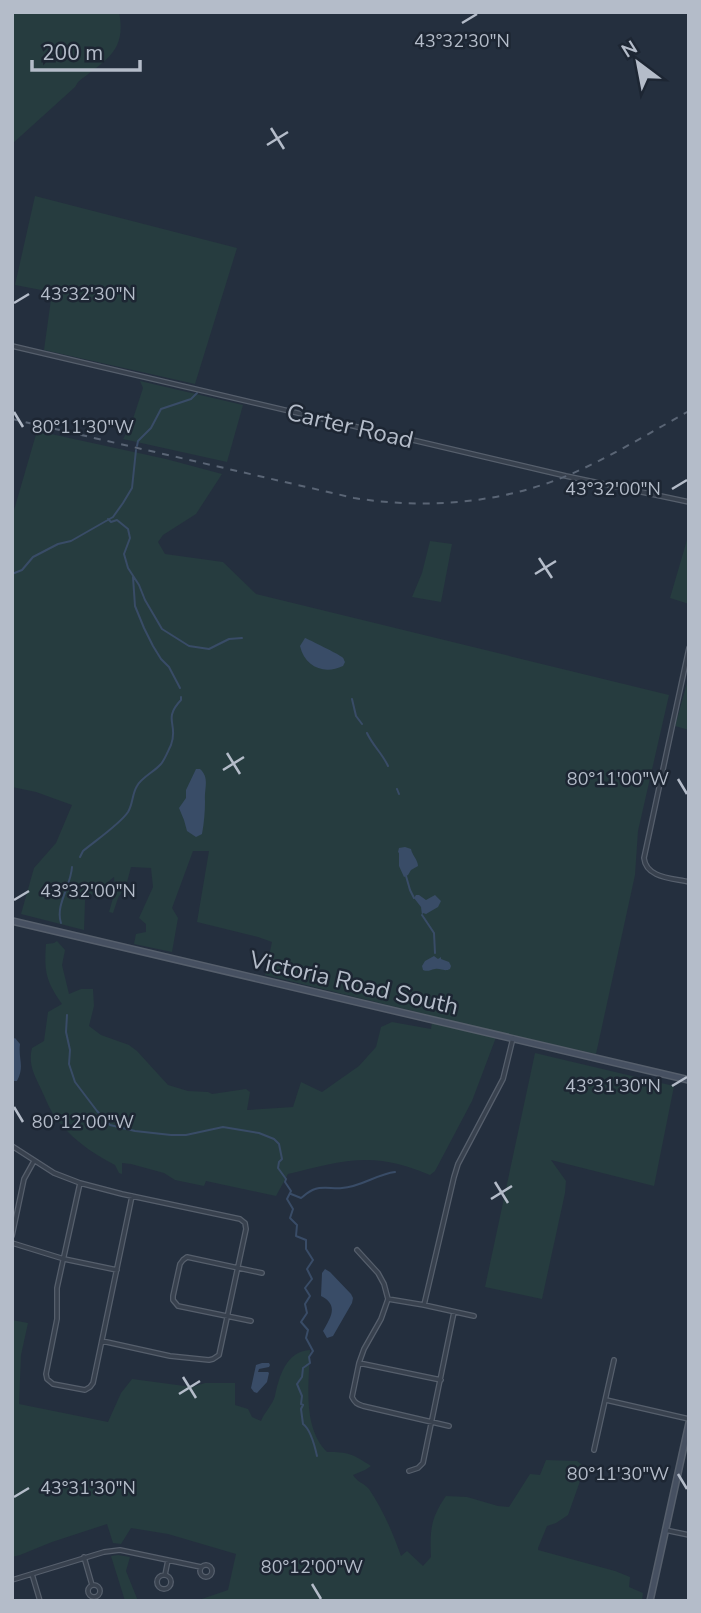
<svg xmlns="http://www.w3.org/2000/svg" width="701" height="1613" viewBox="0 0 701 1613" font-family="'Nunito Sans',sans-serif">
<style>
.green{fill:#263c3f}
.water{fill:#394c67}
.lines{fill:none;stroke-linecap:round;stroke-linejoin:round}
.stream{stroke:#394c67;stroke-width:2}
.minor-casing{stroke:#565f6c;stroke-width:6}
.secondary-casing{stroke:#565f6c;stroke-width:8}
.minor{stroke:#38414e;stroke-width:3.5}
.secondary{stroke:#465061;stroke-width:5}
.rail{stroke:#5a6575;stroke-width:2;stroke-dasharray:7 7;stroke-linecap:butt}
.ticks{fill:none;stroke:#b4bcc9;stroke-width:2.5}
.labels{text-anchor:middle;stroke-width:5;stroke-linejoin:round;paint-order:stroke}
.street-label{font-size:24px;fill:#b4bcc9;stroke:#1d2633}
.ticks-label{font-size:18px;text-anchor:middle;fill:#b4bcc9;stroke:#1d2633;stroke-width:5;stroke-linejoin:round;paint-order:stroke}
</style>
<rect width="100%" height="100%" fill="#242f3e"/>
<path class="green" d="M12,12H119C127,52 105,60 78,82L75,87L12,144Z
M35,196L237,248L195,384L44,350L52,292L15,285Z
M140,381L243,405L227,462L123,439L131,425L143,388Z
M37,431L166,459L222,474L196,514L163,535L158,542L165,554L223,562L256,594L669,695L638,831L635,875L596,1054L498,1032L472,1101L435,1171L430,1175C415,1169 399,1163 382,1161C350,1157 318,1167 288,1174L276,1196L206,1181L204,1186L175,1180L164,1173L131,1164L122,1163V1174L119,1173L115,1165C91,1153 68,1136 53,1114C48,1106 45,1097 41,1089C34,1074 28,1064 32,1048L44,1041L48,1012L62,1004C46,981 44,972 46,944L54,943L57,941L65,950L62,965L69,994L81,989H93L94,1006L89,1026L101,1035L129,1045L137,1051L168,1085L188,1091L208,1092L212,1094L246,1089L250,1092L247,1110L293,1107L301,1082L322,1092L359,1066L376,1047L381,1027L392,1022L431,1029L433,1016L265,975L272,942L258,937L197,922L209,851H193L172,908L178,918L172,952L134,944L136,934L146,932V924L139,918L153,887L151,868L131,867L126,886L118,898L113,913L109,912L115,891L114,877L85,900L84,930L21,914L34,868L56,843L72,805L36,792L12,787V517Z
M689,533V604L670,598Z
M430,541L452,544L441,602L412,597L422,573Z
M689,676V730L675,726Z
M535,1053L674,1086L654,1186L551,1160L566,1181L565,1193L542,1299L485,1287Z
M12,1320L28,1323L21,1355L19,1404L108,1422L121,1393L132,1379L192,1387L205,1383H235V1405L248,1409L252,1417L261,1421C264,1413 273,1404 275,1396C279,1377 286,1351 310,1350C309,1383 302,1427 327,1452C348,1452 353,1454 371,1466L365,1470L353,1475C357,1482 364,1483 369,1489C383,1510 393,1533 401,1556L407,1551L423,1566L431,1557C430,1531 430,1519 446,1496L467,1497L498,1506L509,1507L530,1474L540,1475L546,1460L577,1461L585,1467L568,1515L556,1523L547,1526L538,1548V1550L615,1571L630,1577L629,1587L643,1593L642,1601H196L228,1590L236,1554L168,1534L131,1528L121,1544L113,1543L107,1524L52,1542L20,1555L12,1557Z
M118,1555L130,1557L126,1571L138,1601H125L111,1556Z"/>
<path class="water" d="M305,638C308,639 340,655 342,657C344,658 344,661 345,662L343,666C324,675 305,667 300,646Z
M196,769H200C210,778 204,788 205,801C205,812 204,823 202,834L196,837L187,831L184,820L179,808L186,798V790Z
M405,847L411,849C412,855 418,860 418,866L411,870L408,875L404,877L399,866V853L398,852L399,848Z
M416,895H419L426,900L435,895L441,901L438,907L426,914L423,913L422,915L421,907L414,898Z
M434,956L438,959L441,957V959L449,962L451,966L450,969C444,972 441,968 435,969C429,970 429,972 423,970L422,966L425,961Z
M15,1038L20,1044C18,1059 25,1066 17,1081H12V1040Z
M325,1269L330,1272L351,1294L353,1298L352,1303L333,1336L327,1338L323,1331C331,1317 339,1305 321,1296L322,1273Z
M262,1363H269L270,1365L269,1367L259,1369L258,1372H268L269,1373L267,1382L257,1393L254,1392L251,1388L256,1365Z"/>
<g class="lines">
<path class="stream" d="M137,446L138,441L151,428L161,409L191,399L197,393
M108,519L111,522L117,520L128,529L130,538L124,554L128,568L139,585L145,600L162,629L189,646L209,649L229,639L242,638
M12,574L22,570L33,557L58,544L71,541L113,517L123,503L132,488L136,450
M133,577L135,606L144,628L153,646L161,659L169,667L180,688
M352,699L356,716L362,724
M367,733C373,746 382,753 388,766
M397,789L399,794
M80,857L83,851C95,841 120,824 128,812C133,804 132,794 137,786C142,777 154,772 161,764C165,759 168,751 171,745C179,724 162,720 181,700V697
M406,876L410,890L414,898
M422,915L434,933L435,953
M61,923C55,905 71,886 72,867
M67,1015L66,1032L70,1050L69,1064L75,1082L97,1111L110,1125L135,1131L171,1135H186L223,1127L259,1133L274,1139L279,1144L282,1159L279,1162L278,1168L286,1179L285,1182L291,1191L287,1199L293,1209L290,1218L297,1225L296,1236L306,1240V1249L313,1260L307,1269L312,1279L305,1288L310,1296L305,1304L307,1313L301,1322L308,1330L306,1338L313,1351L309,1357L310,1363L303,1368L302,1377L297,1384L302,1396L301,1404L303,1405L301,1409L303,1424C310,1429 315,1447 317,1456
M291,1194L301,1198C305,1195 309,1191 315,1189C323,1186 333,1189 342,1188C361,1187 377,1174 395,1172"/>
<g class="minor-casing">
<path id="minor" d="M12,346L566,476L689,502
M689,648L644,858C646,878 672,878 689,882
M12,1146L54,1173L80,1183L122,1194L240,1219L245,1223L246,1229L219,1355L213,1359L209,1360L170,1356L102,1341
M80,1183L57,1288V1319L46,1374L47,1379L53,1384L85,1390L90,1387L93,1383L132,1196
M12,1236L24,1179L34,1161
M12,1243L64,1259L117,1270
M357,1250L378,1273L384,1284L388,1299L381,1319L364,1349L359,1363L352,1397C355,1403 357,1404 363,1406L449,1426
M388,1299L424,1305L474,1316
M424,1305L454,1177L458,1164L503,1079L513,1038
M251,1321L178,1306L173,1300V1296L180,1264L183,1260L187,1257L262,1273
M359,1363L441,1380
M606,1400L689,1419
M594,1450L614,1360
M409,1471L418,1468L423,1463L454,1312
M665,1530L689,1535
M84,1557L92,1585
M200 1571a6 6 0 1 1 12 0a6 6 0 1 1-12 0Z
M32,1574L40,1601
M165,1575L168,1560
M157 1582a7 7 0 1 1 14 0a7 7 0 1 1-14 0Z
M12,1580L104,1552L120,1550L201,1567
M88 1591a6 6 0 1 1 12 0a6 6 0 1 1-12 0Z"/>
</g>
<g class="secondary-casing">
<path id="secondary" d="M12,921L689,1080
M650,1601L689,1423"/>
</g>
<use href="#minor" class="minor"/>
<use href="#secondary" class="secondary"/>
<path class="rail" d="M12,419L354,498C430,510 509,503 580,470C617,453 653,431 689,411"/>
</g>
<path class="ticks" d="M462,23L477,14M271,128L284,149M267,145L288,132M14,303L29,294M14,412L23,427M672,489L687,480M539,558L552,578M535,574L556,561M227,753L240,774M223,770L244,757M678,779L687,794M14,900L29,891M672,1086L687,1077M14,1107L23,1122M495,1182L508,1203M491,1199L512,1186M183,1377L196,1398M179,1394L200,1381M678,1474L687,1489M14,1497L29,1488M312,1584L321,1599"/>
<g class="labels">
<g class="street-label">
<text transform="translate(350 426) rotate(13)" y="8">Carter Road</text>
<text transform="translate(354 983) rotate(13)" y="8">Victoria Road South</text>
</g>
</g>
<g class="ticks-label">
<text x="462" y="47">43°32'30"N</text>
<text x="88" y="300">43°32'30"N</text>
<text x="83" y="433">80°11'30"W</text>
<text x="613" y="495">43°32'00"N</text>
<text x="618" y="785">80°11'00"W</text>
<text x="88" y="897">43°32'00"N</text>
<text x="613" y="1092">43°31'30"N</text>
<text x="83" y="1128">80°12'00"W</text>
<text x="618" y="1480">80°11'30"W</text>
<text x="88" y="1494">43°31'30"N</text>
<text x="312" y="1573">80°12'00"W</text>
</g>
<rect width="701" height="1613" fill="none" stroke="#b4bcc9" stroke-width="28"/>
<g transform="translate(638 63) rotate(328)" stroke="#1d2633" stroke-width="5" paint-order="stroke">
<path d="M0-5L12 26L0 18L-12 26Z" fill="#b4bcc9"/>
<text y="-10" font-size="19" font-weight="bold" text-anchor="middle" fill="#b4bcc9">N</text>
</g>
<path d="M32 60v10h108v-10" fill="none" stroke="#b4bcc9" stroke-width="3.5"/>
<text x="42" y="60" font-size="21" fill="#b4bcc9" stroke="#1d2633" stroke-width="5" paint-order="stroke">200 m</text>
</svg>
